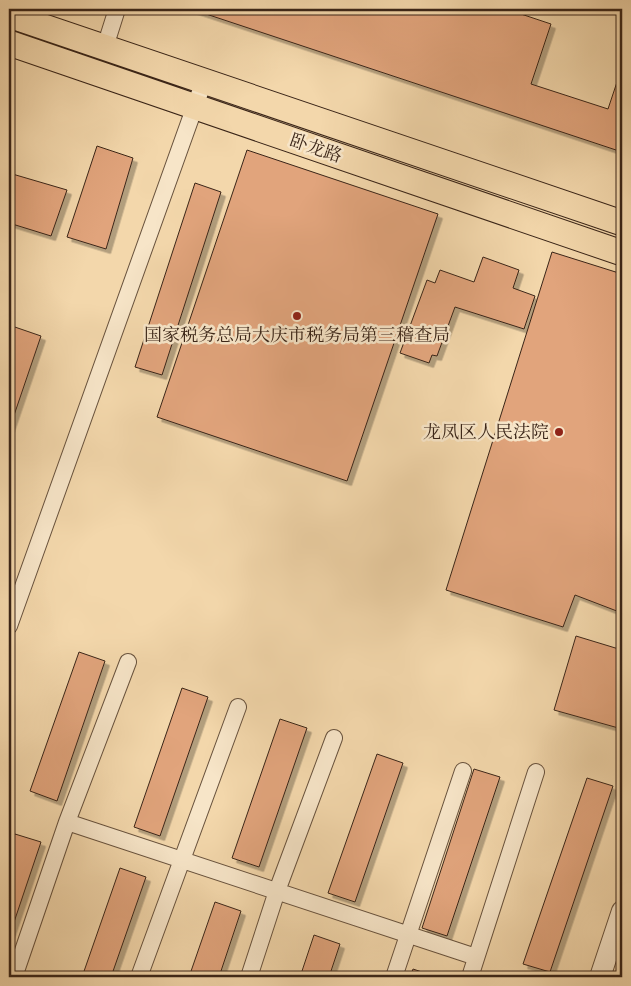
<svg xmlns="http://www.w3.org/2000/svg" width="631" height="986" viewBox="0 0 631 986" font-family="'Sorts Mill Goudy','Noto Serif SC',serif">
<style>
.building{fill:#e1a47b;stroke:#3a2518;filter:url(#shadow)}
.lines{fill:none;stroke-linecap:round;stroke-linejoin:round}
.minor-casing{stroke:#68523d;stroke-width:18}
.tertiary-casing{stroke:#68523d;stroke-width:22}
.primary-casing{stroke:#3a2518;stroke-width:27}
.minor{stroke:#f7e5c8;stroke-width:16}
.tertiary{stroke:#f7e5c8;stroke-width:20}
.primary{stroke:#f3d7ab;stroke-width:25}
.poi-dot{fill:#8f2418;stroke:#f7e5c8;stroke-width:2}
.labels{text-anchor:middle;stroke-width:5;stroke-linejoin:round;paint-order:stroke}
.street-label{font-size:18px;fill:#3a2518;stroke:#f7e5c8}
.poi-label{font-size:18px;fill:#3a2518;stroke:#f7e5c8}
</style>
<defs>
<filter id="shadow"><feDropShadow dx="4.5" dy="4.5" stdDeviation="0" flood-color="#0004"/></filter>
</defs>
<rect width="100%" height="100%" fill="#f3d7ab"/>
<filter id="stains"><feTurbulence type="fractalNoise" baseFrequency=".004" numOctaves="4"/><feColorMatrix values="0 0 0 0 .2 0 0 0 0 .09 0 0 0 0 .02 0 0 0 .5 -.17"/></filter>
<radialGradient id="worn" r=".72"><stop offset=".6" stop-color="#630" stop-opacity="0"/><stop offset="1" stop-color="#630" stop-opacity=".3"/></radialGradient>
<path class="building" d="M191,9H506L551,24L531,84L608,109L622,67V152Z
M97,146L133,158L106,249L67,237Z
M247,150L438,214L347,481L157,417Z
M9,173L67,190L51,236L9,223Z
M195,183L221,192L162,375L135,367Z
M552,252L622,274V613L575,595L563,627L446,590Z
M483,257L519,270L513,288L535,296L524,329L455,307L437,356L432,355L429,363L400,353L427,280L435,283L440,270L474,282Z
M9,325L41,336L9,430Z
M576,636L622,650V729L554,710Z
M79,652L105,661L57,801L30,791Z
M182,688L208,697L160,836L134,827Z
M280,719L307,728L259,867L232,858Z
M377,754L403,763L355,902L328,893Z
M474,769L500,777L447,936L422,928Z
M587,778L613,786L550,972L523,964Z
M15,834L41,842L9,937V852Z
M120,868L146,877L111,977H82Z
M215,902L241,911L219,977H189Z
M314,935L340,944L329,977H300Z
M413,969L437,977H410Z"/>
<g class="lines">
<g class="minor-casing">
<path id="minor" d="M105,47L117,9
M9,626L204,81
M67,822L476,957
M14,977L67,822L128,662
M139,977L238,707
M249,977L277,891L334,738
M394,977L463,771
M470,977L536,772"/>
</g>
<g class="tertiary-casing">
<path id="tertiary" d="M600,977L622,911"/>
</g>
<g class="primary-casing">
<path id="primary" d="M9,15L622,223
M9,43L622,253"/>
</g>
<use href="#minor" class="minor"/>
<use href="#tertiary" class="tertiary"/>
<use href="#primary" class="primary"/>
</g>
<g class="poi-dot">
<circle cx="297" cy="316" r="5"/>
<circle cx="559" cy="432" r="5"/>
</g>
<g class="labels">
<g class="street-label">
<text transform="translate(316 148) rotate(19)" y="6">卧龙路</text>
</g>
<g class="poi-label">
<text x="297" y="341">国家税务总局大庆市税务局第三稽查局</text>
<text x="549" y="438" text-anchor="end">龙凤区人民法院</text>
</g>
</g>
<rect width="631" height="986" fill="none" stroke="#f3d7ab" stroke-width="30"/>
<rect x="10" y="10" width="611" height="966" fill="none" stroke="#3a2518" stroke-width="2.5"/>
<rect x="15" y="15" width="601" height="956" fill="none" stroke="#3a2518"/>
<rect width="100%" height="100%" filter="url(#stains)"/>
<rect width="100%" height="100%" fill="url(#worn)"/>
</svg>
